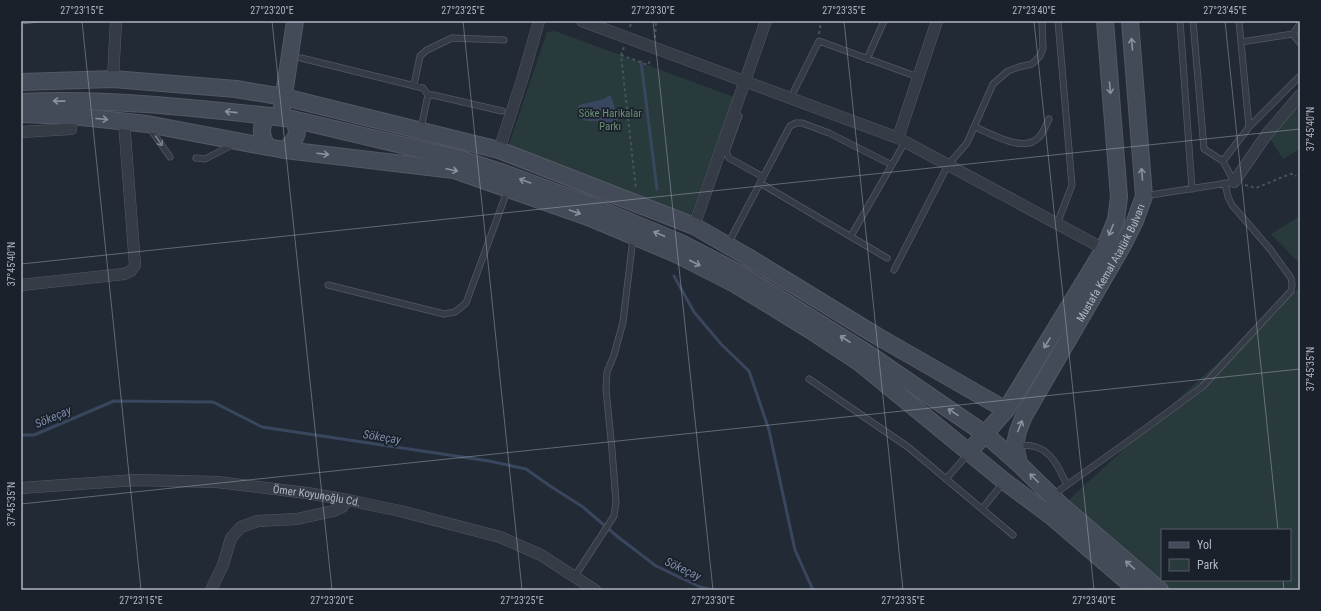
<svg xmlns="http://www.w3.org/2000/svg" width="1321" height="611" viewBox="0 0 1321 611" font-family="'Roboto Condensed',sans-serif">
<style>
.green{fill:#283a3b;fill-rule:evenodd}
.water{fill:#39475e}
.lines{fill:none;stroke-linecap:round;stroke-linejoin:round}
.stream{stroke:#39475e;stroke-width:3}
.lane-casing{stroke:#535964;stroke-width:7}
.street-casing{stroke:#535964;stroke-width:12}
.secondary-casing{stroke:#535964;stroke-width:18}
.path{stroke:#455558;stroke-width:2;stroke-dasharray:3 3;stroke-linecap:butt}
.lane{stroke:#353c46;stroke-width:5.5}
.street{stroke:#353c46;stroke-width:11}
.secondary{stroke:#434b59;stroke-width:16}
.oneway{stroke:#8a919e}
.oneway2{stroke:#797f8b}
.ticks{fill:none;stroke:#b0b6c3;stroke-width:1;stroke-opacity:0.45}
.labels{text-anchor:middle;stroke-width:3.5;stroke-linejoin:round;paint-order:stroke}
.park-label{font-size:11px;fill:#699174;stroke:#1b212b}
.street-label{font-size:11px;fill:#b0b6c3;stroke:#1b212b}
.water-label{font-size:12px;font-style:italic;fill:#7a8ca9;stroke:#1b212b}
.neatline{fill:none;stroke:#b0b6c3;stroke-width:1.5}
.ticks-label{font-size:10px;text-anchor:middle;fill:#b0b6c3}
</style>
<rect width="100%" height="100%" fill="#222a35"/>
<path class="green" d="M555,31L734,97L690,217L515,152L509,144L547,32Z
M1293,102L1300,111V149L1283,159L1267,134Z
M1300,216V264L1271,234Z
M1300,287V590H1160L1062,506ZM1162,530H1290V580H1162Z"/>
<path class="water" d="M610,95L612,98L618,120L610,124L596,121H587L581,119L577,109L579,105L604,99Z"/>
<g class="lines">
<path class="stream" d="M641,62L657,189
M674,276L694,312L721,344L749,371L769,430L795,550L813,590
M21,435H34L114,401L213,402L262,427L489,461L526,469L550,486L583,507L618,537L656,566L700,587L714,590"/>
<g class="lane-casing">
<path id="lane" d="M1180,21L1192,189
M1193,21L1204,149L1223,161
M1239,21L1249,127
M1293,34L1300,43
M1241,42L1293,34L1300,24
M301,58L423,88L428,95L421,128
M867,59L884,21
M414,85L420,56L427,50L452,38L504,40
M794,91L819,41L918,77
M428,95H433L502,111
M739,116L726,152L729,158L763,177
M149,127L170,157
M975,127C991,134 1024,153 1038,138C1043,134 1046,125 1049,119
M196,158L205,159L234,144
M760,183L887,258
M1144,196L1234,182L1223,161L1249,127L1300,76
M1057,224L1072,185L1058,21
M851,236L905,142
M728,244L790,126L796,123H802L829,133L892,165
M894,270L948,165L967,143L993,84L1008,71L1019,67L1032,64L1040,56L1043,48L1042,21
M328,285L444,314L455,312L466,303L508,189
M809,379L908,447L1013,535
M1017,445C1023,445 1030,445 1036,447C1053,452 1060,471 1067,485
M946,479L968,454
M1053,495L1127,442L1202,387L1291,291L1292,285L1291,278L1270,249L1232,205L1228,197L1225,183
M982,509L1003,483
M575,576L614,516L616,502L612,450L606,389L607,372L614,355L623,322L633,238"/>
</g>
<g class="street-casing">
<g id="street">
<path d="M582,21L898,138L1104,249"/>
<path d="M113,79L116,21"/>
<path d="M21,132L71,129L72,116"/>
<path d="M898,138L937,21"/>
<path d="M499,150L522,80L539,21"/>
<path d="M1234,182L1267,134L1300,95"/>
<path d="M694,226L766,21"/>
<path d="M21,285L124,274L131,271L135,265L124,121"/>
<path id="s1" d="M21,488L136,480L217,482L307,493L348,500L400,511L500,537L541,555L595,590"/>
<path d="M211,590L223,565L231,538L241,527L258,521L297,519L333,511L342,507L348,500"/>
</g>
</g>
<g class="secondary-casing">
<g id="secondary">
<path d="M21,82L113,79L236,89L284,97L499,150L694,226L748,257L877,336L1006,410"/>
<path d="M21,102C104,98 187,107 269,116"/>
<path d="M282,108L295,21"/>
<path d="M21,114L72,116L147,124L268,147"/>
<path d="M292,119L461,159L501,172L590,205L681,243L739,273L867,353L985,434L1019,464L1062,506L1160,590"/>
<path d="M285,150C295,140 302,133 292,119L269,116C259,125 260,136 268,147C273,148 279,149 285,150L454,170L588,217L676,254L735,284L810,330L860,363L1004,481L1051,516L1137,590"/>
<path d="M969,452L1006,410L1104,249L1116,220L1119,197L1105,21"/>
<path id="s2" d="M1019,464L1015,444L1018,431L1024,416L1123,245L1135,221L1144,196L1130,21"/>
</g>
</g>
<path class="path" d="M630,27L632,21
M819,34L821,21
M655,38L656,21
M624,47L621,55L636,189
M621,55L648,65L651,58
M1245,185L1256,188L1290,174H1294L1296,176"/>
<use href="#lane" class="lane"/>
<use href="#street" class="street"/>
<use href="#secondary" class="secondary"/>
</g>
<defs><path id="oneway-shaft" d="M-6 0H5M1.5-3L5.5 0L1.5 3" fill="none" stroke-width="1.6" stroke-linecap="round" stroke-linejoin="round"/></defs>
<g class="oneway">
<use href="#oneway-shaft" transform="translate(1132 44) rotate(-95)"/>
<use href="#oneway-shaft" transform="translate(1110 88) rotate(85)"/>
<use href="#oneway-shaft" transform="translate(59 101) rotate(-179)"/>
<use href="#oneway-shaft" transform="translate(231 112) rotate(-174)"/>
<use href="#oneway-shaft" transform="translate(102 119) rotate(5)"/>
<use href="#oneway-shaft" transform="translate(323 154) rotate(7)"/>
<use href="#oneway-shaft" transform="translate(452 170) rotate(12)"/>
<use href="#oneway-shaft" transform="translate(1142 174) rotate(-95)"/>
<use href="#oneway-shaft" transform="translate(525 181) rotate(-160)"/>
<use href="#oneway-shaft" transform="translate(575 212) rotate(19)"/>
<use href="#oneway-shaft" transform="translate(1111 230) rotate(112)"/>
<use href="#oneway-shaft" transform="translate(659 234) rotate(-157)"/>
<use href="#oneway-shaft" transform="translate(695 263) rotate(27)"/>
<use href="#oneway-shaft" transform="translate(845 339) rotate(-147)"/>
<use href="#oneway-shaft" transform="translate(1047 343) rotate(121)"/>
<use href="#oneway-shaft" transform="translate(953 412) rotate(-146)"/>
<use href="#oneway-shaft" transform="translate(1020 426) rotate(-68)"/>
<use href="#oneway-shaft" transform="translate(1034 478) rotate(-135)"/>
<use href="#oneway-shaft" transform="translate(1130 565) rotate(-139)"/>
</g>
<use class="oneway2" href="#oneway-shaft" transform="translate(159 141) rotate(56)"/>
<path class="ticks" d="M82,21L141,590M272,21L332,590M463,21L522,590M653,21L713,590M844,21L903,590M1034,21L1094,590M1225,21L1278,530M21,24L47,21M21,264L1300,129M21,504L1300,369M1283,580L1284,590"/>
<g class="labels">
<g class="park-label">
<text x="610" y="117">Söke Harikalar<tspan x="610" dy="13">Parkı</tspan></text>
</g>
<g class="street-label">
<text dy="4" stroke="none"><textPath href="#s2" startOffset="226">Mustafa Kemal Atatürk Bulvarı</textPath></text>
<text dy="4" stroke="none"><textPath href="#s1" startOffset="297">Ömer Koyunoğlu Cd.</textPath></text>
</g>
<g class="water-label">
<text transform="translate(53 417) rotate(-23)" y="4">Sökeçay</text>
<text transform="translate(382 437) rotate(9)" y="4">Sökeçay</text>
<text transform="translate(683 569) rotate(25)" y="4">Sökeçay</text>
</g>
</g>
<rect width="1321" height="611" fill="none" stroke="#1b212b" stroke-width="44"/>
<rect x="1161" y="529" width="130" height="52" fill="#1b212b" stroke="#575d68"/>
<rect x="1169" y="542" width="20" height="6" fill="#434b59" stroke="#575d68"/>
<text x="1197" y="549" font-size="12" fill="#b0b6c3">Yol</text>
<rect x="1169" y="559" width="20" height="12" fill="#283a3b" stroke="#575d68"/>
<text x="1197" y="569" font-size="12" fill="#b0b6c3">Park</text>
<rect x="22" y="22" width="1277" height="567" class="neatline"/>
<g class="ticks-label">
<text x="82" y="14">27°23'15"E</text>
<text x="272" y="14">27°23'20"E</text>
<text x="463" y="14">27°23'25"E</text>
<text x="653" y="14">27°23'30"E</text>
<text x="844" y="14">27°23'35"E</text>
<text x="1034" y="14">27°23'40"E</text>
<text x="1225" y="14">27°23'45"E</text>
<text transform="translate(1310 129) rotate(-90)" y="4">37°45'40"N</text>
<text transform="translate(11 264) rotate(-90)" y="4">37°45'40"N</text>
<text transform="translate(1310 369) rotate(-90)" y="4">37°45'35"N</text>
<text transform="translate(11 504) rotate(-90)" y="4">37°45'35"N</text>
<text x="141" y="604">27°23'15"E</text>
<text x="332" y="604">27°23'20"E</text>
<text x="522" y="604">27°23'25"E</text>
<text x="713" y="604">27°23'30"E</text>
<text x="903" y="604">27°23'35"E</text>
<text x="1094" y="604">27°23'40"E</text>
</g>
</svg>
